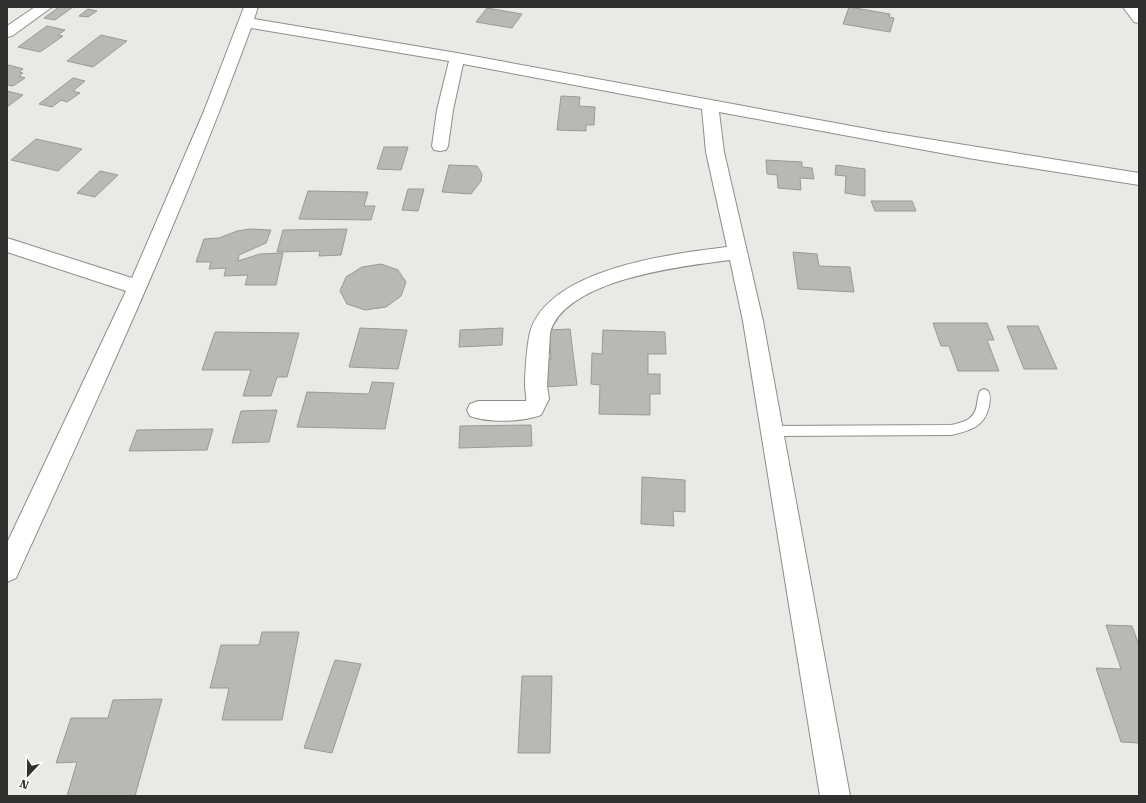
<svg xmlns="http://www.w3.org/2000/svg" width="1146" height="803" viewBox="0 0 1146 803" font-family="'Roboto Serif',serif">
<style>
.building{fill:#b8b8b4;stroke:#999995}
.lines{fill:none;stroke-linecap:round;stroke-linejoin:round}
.service-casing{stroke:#8d8d89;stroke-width:2}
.minor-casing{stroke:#8d8d89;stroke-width:2}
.service{fill:#fff;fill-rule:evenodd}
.minor{fill:#fff;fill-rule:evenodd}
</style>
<rect width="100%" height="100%" fill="#e9e9e5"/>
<path class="building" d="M59,7H73L55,20L44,18Z
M849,7L890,14L889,17L894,18L890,32L843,24Z
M487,8L522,14L512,28L476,22Z
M88,9L97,11L88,17L79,16Z
M47,26L65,30L58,35L63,36L40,52L18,47Z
M101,35L127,41L93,67L67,61Z
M9,65L23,69L19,72L23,73L19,76L25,78L13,86L7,85V66Z
M73,78L85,81L73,91L80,93L67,102L61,100L52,107L39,104Z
M7,91L23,95L7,107Z
M561,96L580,97L579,106L595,107L594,125H586V131L557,130Z
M36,139L82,149L58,171L11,160Z
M384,147H408L401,170L377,169Z
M766,160L802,162V167L812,168L814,179L800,178L801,190L778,188L777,175L767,174Z
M449,165L477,166L482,174L481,181L471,194L442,192Z
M836,165L865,169V196L845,193L846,176L835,175Z
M100,171L118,175L95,197L77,193Z
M408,189H424L418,211L402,210Z
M308,191L368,192L364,206H375L371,220L299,219Z
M871,201H912L916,211H875Z
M250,229L271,230L266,243L239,255L238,261L260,254L283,253L276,285H245L248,275L224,276L226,268L209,269L211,262H196L204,239L219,238L237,231Z
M347,229L341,255L319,256L320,251L277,252L283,230Z
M793,252L817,254L819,266L850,267L854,292L798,289Z
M381,264L398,270L406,282L401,296L386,307L365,310L347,304L340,291L346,277L362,267Z
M933,323H987L994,340H987L999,371H958L949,346H941Z
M1007,326H1038L1057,369H1024Z
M360,328L407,330L398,369L349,367Z
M503,328L502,345L459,347L460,330Z
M570,329L577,385L544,387L542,360L551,359L549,330Z
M603,330L665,332L666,354H648V374H660V394H650V415L599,414L600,385L591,384L592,353L602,354Z
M215,332L299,333L287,377H277L271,396H243L251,370H202Z
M372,382L394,383L385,429L297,427L307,392L369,394Z
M277,410L269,442L232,443L241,411Z
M531,425L532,446L459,448L460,426Z
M213,429L207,450L129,451L137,430Z
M642,477L685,480V512L673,511L674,526L641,524Z
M1106,625L1132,626L1139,645V743L1121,742L1096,668L1121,669Z
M262,632H299L282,720H222L229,688H210L221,645H259Z
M335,660L361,664L332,753L304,748Z
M522,676H552L550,753H518Z
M162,699L135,796H67L77,762L56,763L71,718H108L113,700Z"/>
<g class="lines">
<g class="service-casing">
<path id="service" d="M984,389L988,391C991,396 990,401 989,406C985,427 969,431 951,435L772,436L768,435L766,431L768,427L772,426L951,425C965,422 975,419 977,404C978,399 978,395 980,391Z"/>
</g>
<g class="minor-casing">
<path id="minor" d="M35,7H52L12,36L7,37V26Z
M244,7H258L254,19L457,53L884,132L1139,173V185L968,158L719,112L724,152L763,321L850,796H820L743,321L730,260C683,266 565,279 550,333L547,386L549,399L541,415C522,422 489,423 470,416L467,410L470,404L478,401H526C527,396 525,391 525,386C525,373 527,341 531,329C553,268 671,254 727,247L706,152L702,109L463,64L453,110L448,146L446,150L440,151L434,150L432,146L437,110L449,61L251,28C182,216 99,396 16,578L7,582V543L126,291L7,252V238L132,278L204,111Z
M1123,7H1137L1139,9V23L1134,22Z"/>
</g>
<use href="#service" class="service"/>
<use href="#minor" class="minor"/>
</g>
<rect width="1146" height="803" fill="none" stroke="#30302e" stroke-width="16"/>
<g transform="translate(28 775) rotate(202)" stroke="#fffffe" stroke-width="3" paint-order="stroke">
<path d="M0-3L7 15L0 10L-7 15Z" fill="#30302e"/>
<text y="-6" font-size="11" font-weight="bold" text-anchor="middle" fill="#30302e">N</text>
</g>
</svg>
